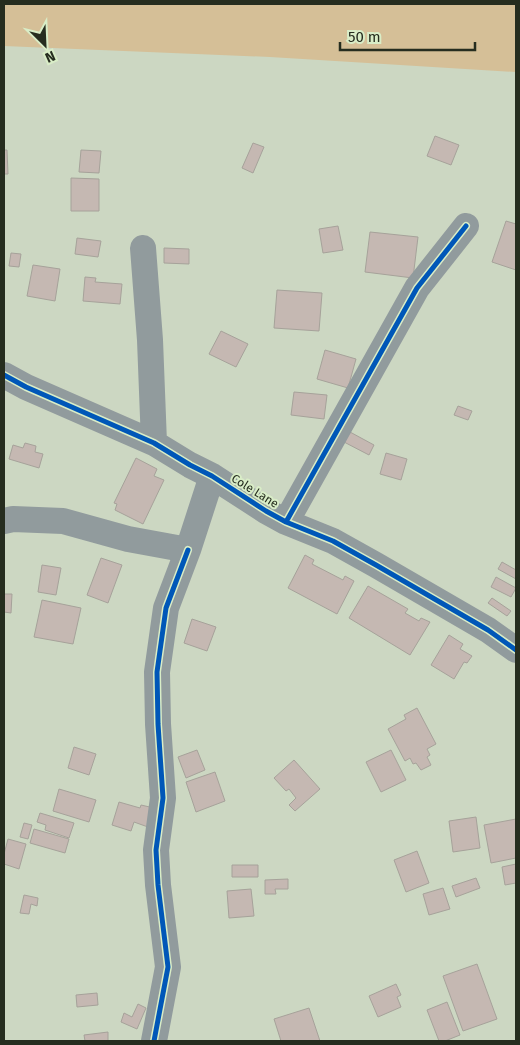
<svg xmlns="http://www.w3.org/2000/svg" width="520" height="1045" viewBox="0 0 520 1045" font-family="'Fira Sans',sans-serif">
<style>
.green{fill:#d5bf97}
.building{fill:#c5b8b2;stroke:#a6a29a}
.lines{fill:none;stroke-linecap:round;stroke-linejoin:round}
.minor{stroke:#919b9d;stroke-width:26}
.cycleway-casing{stroke:#d9edc7;stroke-width:8}
.cycleway{stroke:#0057b8;stroke-width:5}
.labels{text-anchor:middle;stroke-width:4;stroke-linejoin:round;paint-order:stroke}
.street-label{font-size:12px;fill:#262d1f;stroke:#d9edc7}
</style>
<rect width="100%" height="100%" fill="#ccd7c2"/>
<path class="green" d="M4,4H516V72L270,57L4,46Z"/>
<path class="building" d="M435,136L459,145L451,165L427,156Z
M253,143L264,147L253,173L242,168Z
M4,150H7L8,174H4Z
M81,150L101,151L99,173L79,172Z
M71,178L99,179V211H71Z
M506,221L516,224V270L492,262Z
M338,226L343,250L323,253L319,229Z
M370,232L418,237L413,278L365,272Z
M77,238L101,241L98,257L75,254Z
M164,248L189,249V264L164,263Z
M11,253L21,254L19,267L9,266Z
M33,265L60,269L55,301L27,296Z
M85,277L96,278L95,282L122,284L120,304L83,301Z
M277,290L322,293L319,331L274,328Z
M221,331L248,344L236,367L209,354Z
M325,350L356,359L348,388L317,379Z
M294,392L327,395L324,419L291,415Z
M458,406L472,411L468,420L454,415Z
M350,432L374,445L369,455L344,442Z
M25,443L36,446L35,452L43,454L39,468L9,459L13,445L23,448Z
M386,453L407,459L401,480L380,474Z
M136,458L157,469L154,476L164,480L143,524L115,510L117,504L114,503Z
M305,555L314,560L312,564L343,580L345,576L354,581L337,614L288,588Z
M101,558L122,565L108,603L87,595Z
M502,562L516,570V579L498,569Z
M42,565L61,568L56,595L38,592Z
M496,577L516,588L511,597L491,587Z
M368,586L408,609L405,613L419,621L421,618L430,622L410,655L349,618Z
M4,594H12L11,613L4,612Z
M492,598L511,611L507,616L488,603Z
M42,600L81,608L73,644L34,637Z
M192,619L216,627L207,651L184,643Z
M449,635L463,644L460,649L472,656L467,663L464,662L454,679L431,665Z
M417,708L436,744L427,749L430,755L427,757L431,765L421,770L416,763L413,764L410,758L405,761L388,729L406,719L404,715Z
M74,747L96,754L89,775L68,768Z
M197,750L205,770L186,778L178,757Z
M391,750L406,780L381,792L366,762Z
M294,760L320,789L295,811L289,805L296,798L289,789L286,791L274,778Z
M215,772L225,801L196,812L186,782Z
M59,789L96,800L89,822L53,811Z
M119,802L140,808L141,805L154,808L148,827L134,822L131,831L112,825Z
M40,813L74,823L69,838L45,830L46,825L37,822Z
M476,817L480,848L453,852L449,821Z
M516,819V858L491,863L484,825Z
M24,823L32,825L28,839L20,837Z
M34,829L69,839L65,853L30,843Z
M8,839L26,844L19,869L4,864V854Z
M417,851L429,883L406,892L394,860Z
M516,864V883L505,885L502,867Z
M232,865H258V877H232Z
M476,878L480,888L456,897L452,886Z
M288,879V889H275L276,894H265V880Z
M443,888L450,909L429,915L423,894Z
M251,889L254,916L229,918L227,891Z
M24,895L38,898L37,906L31,904L29,914L20,913Z
M477,964L497,1019L463,1031L443,976Z
M396,984L401,995L397,997L401,1007L378,1017L369,996Z
M97,993L98,1005L77,1007L76,995Z
M447,1002L460,1035L445,1041H439L427,1010Z
M138,1004L146,1008L137,1029L121,1022L124,1013L132,1017Z
M309,1008L320,1041H281L274,1019Z
M108,1032V1041H85L84,1035Z"/>
<g class="lines">
<path class="minor" d="M143,248L150,340L154,443
M4,375L26,387L154,443L190,465L212,476L266,511L286,522L333,541L376,565L488,630L516,650
M4,521L13,519L63,521L128,539L188,550L212,476
M286,522L417,288L466,226
M154,1041L168,967L158,885L156,850L163,798L158,724L157,672L166,608L188,550"/>
<g class="cycleway-casing">
<path id="cycleway" d="M4,375L26,387L154,443L190,465L212,476L266,511L286,522L333,541L376,565L488,630L516,650
M286,522L417,288L466,226
M154,1041L168,967L158,885L156,850L163,798L158,724L157,672L166,608L188,550"/>
</g>
<use href="#cycleway" class="cycleway"/>
</g>
<g class="labels">
<g class="street-label">
<text transform="translate(255 491) rotate(32)" y="4">Cole Lane</text>
</g>
</g>
<rect width="520" height="1045" fill="none" stroke="#262d1f" stroke-width="10"/>
<g transform="translate(45 45) rotate(156)" stroke="#d9edc7" stroke-width="4" paint-order="stroke">
<path d="M0-4L9 19L0 12L-9 19Z" fill="#262d1f"/>
<text y="-8" font-size="14" font-weight="bold" text-anchor="middle" fill="#262d1f">N</text>
</g>
<path d="M340 42v8h135v-8" fill="none" stroke="#262d1f" stroke-width="2.5"/>
<text x="348" y="42" font-size="15" fill="#262d1f" stroke="#d9edc7" stroke-width="4" paint-order="stroke">50 m</text>
</svg>
